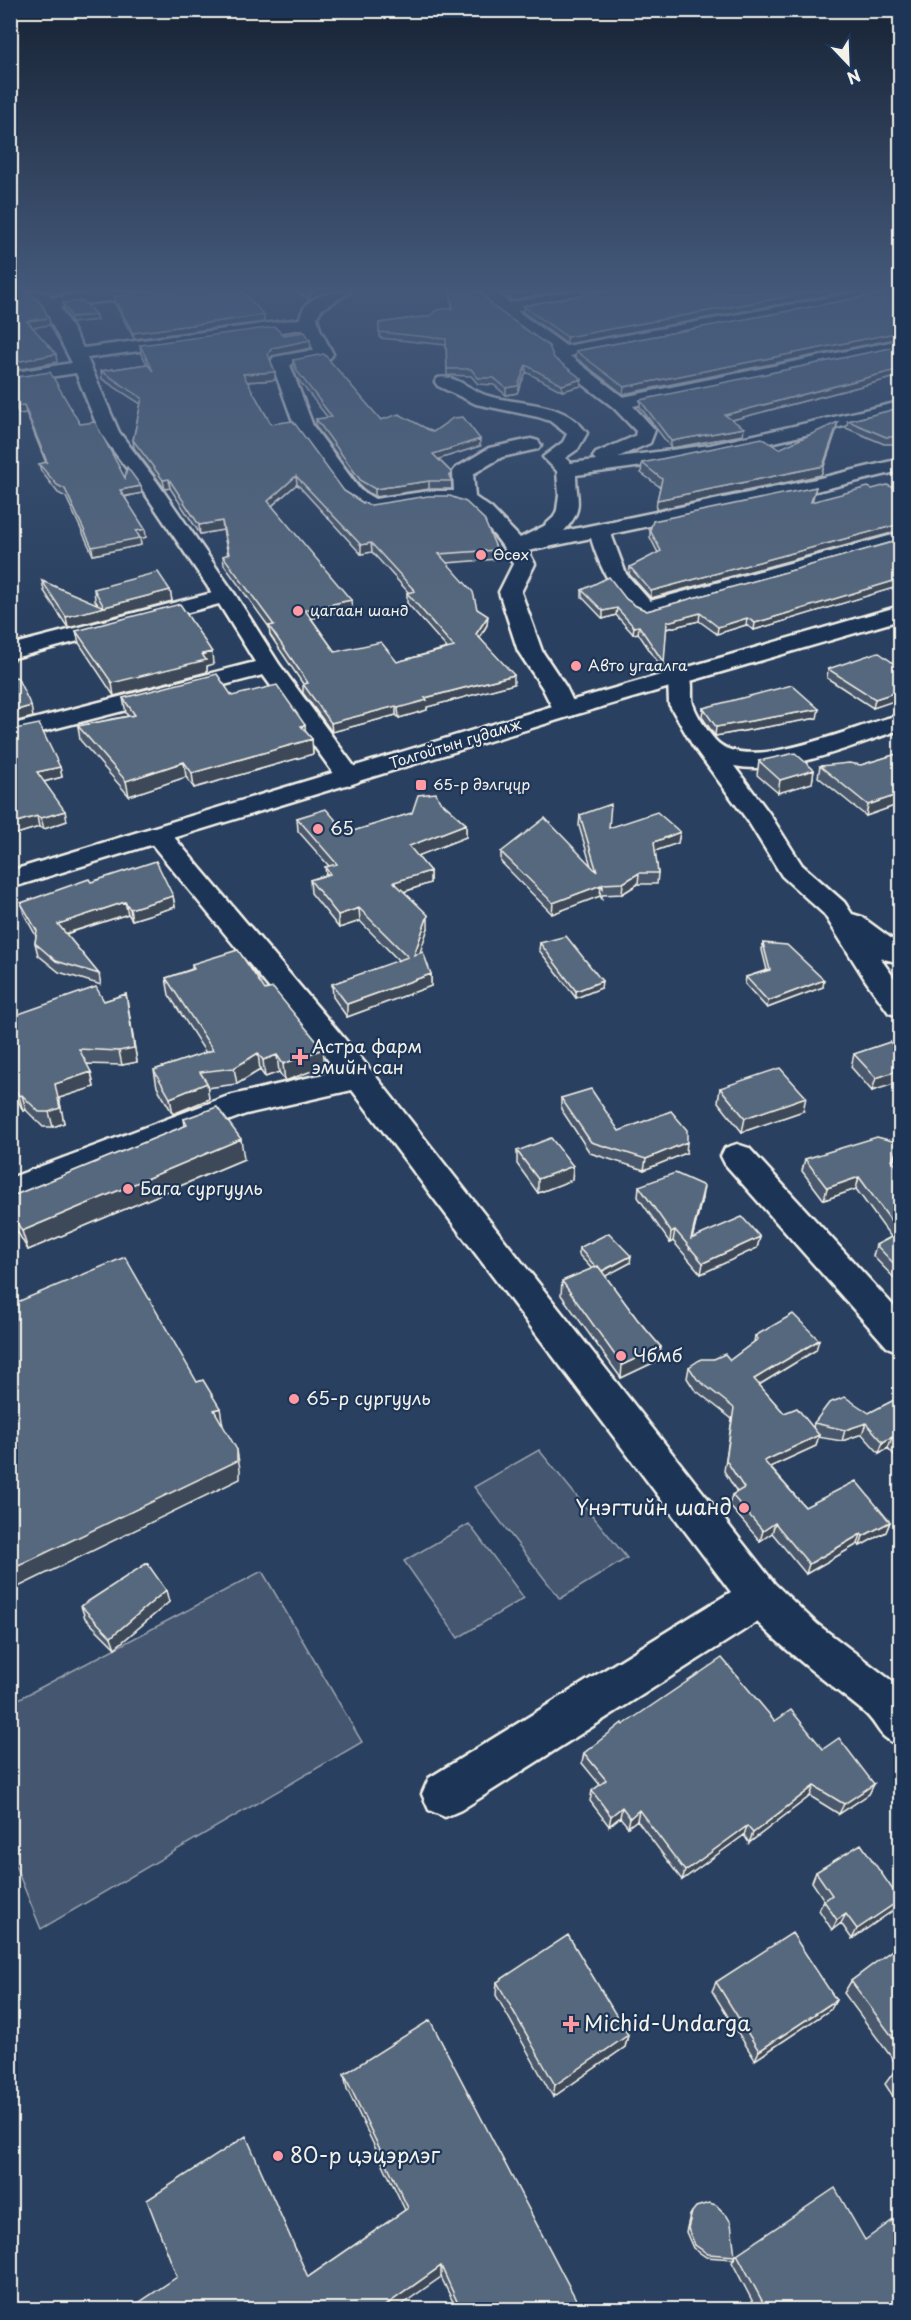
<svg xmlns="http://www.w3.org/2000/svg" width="911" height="2320" viewBox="0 0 911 2320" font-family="'Playpen Sans',sans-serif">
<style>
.green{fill:#445771;stroke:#9ca4ac;stroke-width:1.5}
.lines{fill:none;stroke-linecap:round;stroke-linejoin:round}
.minor-casing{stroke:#f4f1e8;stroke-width:5}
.major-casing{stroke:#f4f1e8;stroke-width:5}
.minor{fill:#1d3557;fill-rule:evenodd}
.major{fill:#1d3557;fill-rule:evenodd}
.wall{fill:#4a596c;stroke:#f4f1e8;stroke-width:1.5;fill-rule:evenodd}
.shaded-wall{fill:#3c4858;stroke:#f4f1e8;stroke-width:1.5}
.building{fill:#56677d;stroke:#f4f1e8;stroke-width:1.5;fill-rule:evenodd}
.poi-dot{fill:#ff9aa2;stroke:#1d3557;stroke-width:2}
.labels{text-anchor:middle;stroke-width:4.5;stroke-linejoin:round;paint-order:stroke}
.far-poi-label{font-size:15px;fill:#f4f1e8;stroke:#1d3557;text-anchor:start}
.far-street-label{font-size:15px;fill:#f4f1e8;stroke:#1d3557}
.poi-label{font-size:18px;fill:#f4f1e8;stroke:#1d3557;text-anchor:start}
.near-poi-label{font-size:21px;fill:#f4f1e8;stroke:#1d3557;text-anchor:start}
</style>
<rect width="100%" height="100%" fill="#2a4060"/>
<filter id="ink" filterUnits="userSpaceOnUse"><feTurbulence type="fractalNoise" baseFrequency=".0167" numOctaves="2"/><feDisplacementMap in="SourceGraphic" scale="12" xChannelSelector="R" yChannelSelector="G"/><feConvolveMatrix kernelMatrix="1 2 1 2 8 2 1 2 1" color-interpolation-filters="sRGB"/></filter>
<g filter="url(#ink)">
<path class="green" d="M539,1450L627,1558L560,1599L474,1487Z
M469,1524L524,1598L458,1638L404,1561Z
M262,1571L362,1742L41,1929L11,1855V1703Z"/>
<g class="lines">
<g class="minor-casing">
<path id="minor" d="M28,292H46L52,298L99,292H148L140,297L60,307L83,348L300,319C304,295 330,292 350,292L321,310L317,317L320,329L333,354L330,358L290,365L313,426L360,490L375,499L429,491H454L453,472L456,468L489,448L531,439L538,441L541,445L538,449L502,457L473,474L475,497L491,508L520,538L544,526L554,517L557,510L559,495L557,471L543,457L563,442L567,434L550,421L538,417L476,404L438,386L435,382L438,378C454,374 470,390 485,395C519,406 563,399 587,433L578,449L565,458L571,463L596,460L593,457L596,453L635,436L636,431L613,407L555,363L551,351L497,313L478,292H497L509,303L567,292H604L596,297L517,311L566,346L860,292H896L888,297L570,356L623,397L900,340V350L633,406L655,430L650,443L618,457L710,445L900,402V413L710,457L576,475C576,501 585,508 564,531L816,479L900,459V471L816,491L611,534L626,574L650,601L900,533V545L646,616C618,609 598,563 591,538L528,551L535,564L521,592L542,651L566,687L577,710L574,715L565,717L556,715L542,687L518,651L499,592L513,564C506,549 497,538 486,526C478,518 470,509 460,505C437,495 395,509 371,512L364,510L346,498L295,427L271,361L274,357L314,350L303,329L87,358L119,432L157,482L236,596L279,664L362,777L358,782L349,785L340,782L263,675L10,740V725L255,662L219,604L10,659V645L212,593L142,489L100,433L76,373L10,383V373L72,363L45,311Z
M680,671L688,673C695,683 690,694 693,704C696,714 708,732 715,740C748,777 859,723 900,715V730C852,745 785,776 734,766L769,813L802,865L844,902L852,914L862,917L900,945V963L880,958L900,986V1016L889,1013L866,981L824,914L782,876L748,821L693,746L669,704L668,678L672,673Z
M159,828L168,830L370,1069L775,1584L817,1624L897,1685L900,1689V1745C877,1738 880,1726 864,1712C827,1682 790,1655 757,1622L461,1810L445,1817L429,1810L422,1794L429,1778L731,1592L352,1090L246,1114L10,1204V1178L228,1096L337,1071L150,842L146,836L150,830Z
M737,1144L749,1148L900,1313V1352L887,1347L725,1164L721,1156L725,1148Z"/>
</g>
<g class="major-casing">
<path id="major" d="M900,606V620L574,715L10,888V871L556,705Z"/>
</g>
<use href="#minor" class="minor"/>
<use href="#major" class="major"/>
</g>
<path class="wall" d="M297,292H313L308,299Z
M500,292H553L510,301Z
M598,292L567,344L523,312V306Z
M890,292L623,394L575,357L576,351Z
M139,293L264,315V322L134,339L114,302L113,297Z
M451,294L495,308L554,358L581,386L562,391L526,372L517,393L506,395L494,385L478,384L471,376L447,375L446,345L380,338L379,323L430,316L452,308Z
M63,303L97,320L71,323L64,309Z
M283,335L310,340L311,348L272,356L270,359L275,372V380L247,382L271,424L344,491L363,503L497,550V559L447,563L487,625L480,638L514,684L427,707V710L399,718L396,715L332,732L303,693V684L270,635L269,627L224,565L223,556L228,555L223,530L200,534L170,488L165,489L134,448L133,440L141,404L102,379L101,371L147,364L141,353L140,345ZM297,484L361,554L372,552L409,593H407V603L447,648L397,662L335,652L311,618L352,609L272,506Z
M293,360L381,420L433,432L480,446L438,459L451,472L452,489H429L375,497L362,488L316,427V419L328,418L297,378L293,367Z
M900,376L732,420L743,435L671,448L640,407V400Z
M10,378L80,424L125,478L141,486L142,493L125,497L146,537L140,539L141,545L93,555L66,497L58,493L41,471L39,464L46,463L26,413L19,414L15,407H10Z
M900,408V444H884L846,428L848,421Z
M836,431L821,475L656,510L660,487L641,473L642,463L779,449Z
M816,487L812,502L872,489L900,490V532L899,531L651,598L629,574L630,567L658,553L650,537V530Z
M900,540V586L754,630L746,625L717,634L699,621L666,629L663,670L638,633L633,634L616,615L603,619L582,597V590L626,599L636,606L647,611Z
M42,581L98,605L95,600L94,589L170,590L172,601L68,628L44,591Z
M76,631L213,664L207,666V672L114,696L79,643Z
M900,668L873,708L827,678L828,669Z
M232,696L306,732L312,739L313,754L194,788L186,777L129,796L80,740L78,726L128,716L126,713L123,698Z
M703,708L817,718L715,736L702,717Z
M10,730L60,767L62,777L44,782L67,821L44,829L39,827L10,836V769L16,768L10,754Z
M900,753V804L866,816L818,777L820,766L861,765Z
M759,761L814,770L812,783L778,793L757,775Z
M439,800L466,824V837L417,856L430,871V883L404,892L428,928L419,953L431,974V986L347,1017L333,997L332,984L399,961L360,921L339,928L311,893L310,880L326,875L325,867L329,866L298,831L297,818L347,833L412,813Z
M580,815L609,828L680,832L678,843L655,851L658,873L657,884H638L622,894L602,895V899L600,896L552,914L501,862V852L591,866L579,826Z
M91,882L173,896L175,907L132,920L128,914L66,934L99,974L101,985L59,972L38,955L35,943L36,936L24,914L21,903Z
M540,943L601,988L576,998L539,950Z
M763,943L823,987L767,1008L745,984L746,977L767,970L762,950Z
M192,964L265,990L325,1066L285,1081L279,1072L265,1077L260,1070L237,1084L207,1088L209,1099L173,1114L157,1087L154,1070L206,1053L169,995L166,978L192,969Z
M126,994L137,1062L122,1065L86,1064L91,1072L94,1087L59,1098L64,1123L53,1127H43L26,1110L23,1111L10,1084V1017L104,1001Z
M890,1042L872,1091L851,1067L854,1054Z
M720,1088L803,1111L742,1132L718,1102Z
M561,1098L619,1131L686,1153L644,1170L590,1153L561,1109Z
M184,1119L244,1159L28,1250L10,1219V1197L185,1126Z
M517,1151L573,1166L572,1180L538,1193L517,1164Z
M896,1155L893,1162L900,1171V1282L899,1283L873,1256L876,1245L891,1237L856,1189L824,1200L802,1171L805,1159Z
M639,1186L702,1198L692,1239L760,1237L757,1248L701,1274L673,1241L670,1243L638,1197Z
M579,1248L630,1263L605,1276L637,1319L661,1347L659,1360L621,1378L561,1295L562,1281L592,1269L579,1255Z
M755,1336L816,1350L759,1385L784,1413L813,1428L814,1423L869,1413L900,1397V1462L888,1448L879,1453L862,1434L842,1441L818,1437L816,1446L770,1467L805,1507L890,1522L886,1532L860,1546L858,1544L806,1574L772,1533L760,1541L729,1505L732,1495L737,1492L724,1471L732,1419L694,1389L687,1378L689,1367L714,1359L730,1360L754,1342Z
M169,1602L115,1648L85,1618L81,1606Z
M775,1721L823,1749L874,1784L869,1794L839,1814L810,1796L749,1843L744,1835L682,1880L637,1820L628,1827L620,1817L609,1826L590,1801L592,1791L600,1785L582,1763L584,1753L623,1725Z
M816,1872L895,1909L852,1939L841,1923L832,1930L819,1910L824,1900L812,1882Z
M900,1947V2107L885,2084L893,2073L900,2069L844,1993L851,1981Z
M497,1982L628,2035L625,2047L553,2097L496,1995Z
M716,1982L836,2000L831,2009L755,2060L712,1991Z
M344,2074L580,2307L579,2310H457L441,2277H308L405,2210L347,2089Z
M692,2212L735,2256L733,2259L706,2257L693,2248L686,2232L690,2215Z
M865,2240L900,2297L883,2310H757L732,2262L737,2254Z"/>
<path class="shaded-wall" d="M52,292H71V293L53,296Z
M308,292H313L308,299Z
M520,292H553L510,301V294Z
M812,292H846L567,344V337Z
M96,315L97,320L71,323V317Z
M264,315V322L134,339L133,333Z
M49,318L50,325L29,328L27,321Z
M900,332V338L623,394L624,387Z
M310,340L311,348L272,356L269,362L268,354L272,348Z
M56,354L57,362L10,371V363Z
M526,365V372L517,393L506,395V388Z
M900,369V376L724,422L725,415Z
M275,372V380L243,382V374Z
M582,379L581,386L562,391V385Z
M14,399L15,407H10V400Z
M24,405L26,413L19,414L17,406Z
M838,422L836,431L821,475L656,510L657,500L823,466Z
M744,428L743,435L671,448V441Z
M480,439V446L433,461V454Z
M296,476L297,484L268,509V501Z
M169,479L170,488L165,489L163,480Z
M429,481V489L375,497V489Z
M141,486L142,493L121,497L120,490Z
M222,521L223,530L200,534L199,525Z
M900,524L899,531L651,598V591Z
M145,529L146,537L140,539L141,545L93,555L92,547L136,531Z
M371,543L372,552L361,554V545Z
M900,579V586L754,630L755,623Z
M170,590L172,601L68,628L66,617Z
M351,600L352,609L306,620L305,610Z
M617,608L616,615L603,619V611Z
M700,613L699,621L666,629L667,622Z
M488,616L487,625L476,643V634Z
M747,618L746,625L717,634L718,627Z
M639,626L638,633L633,634L634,627Z
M212,652L213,664L207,666V672L114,696L112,683Z
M514,675V684L427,707V710L399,718L398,708L425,698Z
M900,691V699L873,708L875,699Z
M31,706L33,717L10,723V712Z
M396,706V715L332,732L331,723Z
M819,709L817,718L715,736L716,727Z
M305,725L306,739L301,726Z
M312,739L313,754L194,788L192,773Z
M184,762L186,777L129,796L126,781Z
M60,767L62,777L39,783L37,772Z
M814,770L812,783L778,793L780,780Z
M900,794V804L866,816L868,805Z
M65,811L67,821L44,829L41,818Z
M37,816L39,827L10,836V824Z
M466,824V837L410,859L409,846Z
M680,832L678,843L652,852L654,842Z
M430,871V883L394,895V882Z
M639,873L638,884L622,894L623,883Z
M601,885L600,896L552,914L553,903Z
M173,896L175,907L132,920L130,909Z
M125,902L128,914L61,935L58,924Z
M359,908L360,921L339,928L338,915Z
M428,915V928L415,968L414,955Z
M431,974V986L347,1017V1004Z
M824,980L823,987L767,1008L768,1001Z
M602,981L601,988L576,998V991Z
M126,994L137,1062L122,1065L119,1051Z
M323,1049L325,1066L285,1081L283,1064Z
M258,1053L260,1070L237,1084L234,1068Z
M277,1055L279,1072L265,1077L263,1060Z
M900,1070V1082L872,1091L876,1078Z
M91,1072L94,1087L59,1098L64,1123L53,1127L49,1112L55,1084Z
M207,1083L209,1099L173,1114L170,1098Z
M22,1095L26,1110L23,1111L19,1096Z
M806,1097L803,1111L742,1132L745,1118Z
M241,1139L244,1159L28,1250L22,1231Z
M687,1142L686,1153L644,1170L646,1159Z
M900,1143L896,1155L889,1172L892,1160Z
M573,1166L572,1180L538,1193V1179Z
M859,1177L856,1189L824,1200L827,1188Z
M704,1186L702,1198L689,1250L691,1239Z
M675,1230L673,1241L670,1243L671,1232Z
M760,1237L757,1248L701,1274L703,1263Z
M631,1256L630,1263L600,1279L601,1272Z
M819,1340L816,1350L752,1389L754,1379Z
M661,1347L659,1360L621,1378L622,1365Z
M220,1408L223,1426L214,1410Z
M866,1423L862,1434L842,1441L845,1430Z
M819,1435L816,1446L761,1471L764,1461Z
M892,1437L888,1448L879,1453L883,1442Z
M237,1450L240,1469V1479L10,1591V1570Z
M890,1522L886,1532L860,1546L863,1536Z
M775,1523L772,1533L760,1541L763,1531Z
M861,1534L858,1544L806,1574L809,1564Z
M166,1590L169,1602L115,1648L111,1637Z
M874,1784L869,1794L839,1814L844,1804Z
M814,1786L810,1796L749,1843L753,1833Z
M622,1807L620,1817L609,1826L611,1816Z
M639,1810L637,1820L628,1827L630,1818Z
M747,1826L744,1835L682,1880L685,1871Z
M900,1900L895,1909L852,1939L857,1929Z
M846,1914L841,1923L832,1930L837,1920Z
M836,2000L831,2009L755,2060L759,2051Z
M628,2035L625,2047L553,2097L555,2085Z
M441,2266V2277L394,2310H379Z"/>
<path class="building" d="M10,292H30L42,305L49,318L27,321L56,354L10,363Z
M141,292H243L264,315L133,333L113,297Z
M455,292H481L495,308L549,346L554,358L582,379L562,385L526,365L518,386L506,388L494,378H478L471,369H447L446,339L379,332V323L430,316L436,310L453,308L451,294Z
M598,292H812L567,337L523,306Z
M890,292H900V332L624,387L576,351Z
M83,301L96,315L71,317L63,303Z
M275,327L283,335L305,332L310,340L272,348L268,354L275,372L243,374L271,424L293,421L344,491L363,503L371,505L428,496H450L466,502L484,519L497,550L439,554L473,592L477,609L488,616L476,634L514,675L425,698L427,700L398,708L396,706L331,723L303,684L308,683L269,626L274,625L223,556L229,554L222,521L199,525L169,479L163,480L133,440L142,398L101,371L147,364L153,371L140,345ZM296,476L361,545L371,543L415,591L407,593L454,647L397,662L381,642L335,652L305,610L351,600L268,501Z
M900,346V369L725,415L744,428L671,441L640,400Z
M324,354L381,420L399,414L433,432L453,418L463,417L480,439L433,454L451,472V475L449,476L452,481H429L375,489L361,481L316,419L332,417L297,371L293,360Z
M50,372L80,424L95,422L125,478L127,467L141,486L120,490L145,529L136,531L140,538L92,547L65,489L57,485L39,464L47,462L24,405L17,406L14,399L10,400V378Z
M900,408V437H886L848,421Z
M838,422L823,466L657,500L662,479L642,463L762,438L779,449Z
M887,485L900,490V524L651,591L630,567L661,551L650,530L653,521L816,487L811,502L868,487L872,489Z
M900,540V579L755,623L747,618L718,627L700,613L667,622L664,663L639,626L634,627L617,608L603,611L582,590L609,577L626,599L636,606L647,611Z
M158,572L170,590L66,617L42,581L104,607L94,589Z
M180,604L212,652L202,654L206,660L112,683L76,631Z
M878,652L900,668V691L875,699L828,669Z
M217,674L232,696L277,685L305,725L301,726L312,739L192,773L184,762L126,781L78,726L135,715L123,698Z
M17,677L31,706L10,712V678Z
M792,685L819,709L716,727L703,708Z
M39,724L60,767L37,772L65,811L41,818L37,816L10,824V769L17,768L10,750V730Z
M795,753L814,770L780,780L759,761Z
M900,753V794L868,805L820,766L849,763L861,765Z
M436,793L439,800L466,824L409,846L430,871L394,882L428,915L414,955L423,952L431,974L347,1004L332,984L408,957L359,908L338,915L310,880L330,874L325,867L337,864L297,818L326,809L347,833L412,813L418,795Z
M611,804L609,828L657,812L680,832L654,842L658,873H639L623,883L603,884V888L601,885L553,903L501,852L545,818L597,872L580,815Z
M156,861L173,896L130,909L125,902L58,924L99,974L56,961L35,943L37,931L21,903L89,879L91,882Z
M566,936L602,981L576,991L540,943Z
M763,943L787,945L824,980L768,1001L746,977L770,970Z
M238,950L265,990L273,988L323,1049L283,1064L277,1055L263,1060L258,1053L234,1068L200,1072L207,1083L170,1098L154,1070L213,1050L166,978L194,969L192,964Z
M96,987L104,1001L126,994L134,1048L119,1051L79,1049L91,1072L55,1084L60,1108L49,1112H39L22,1095L19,1096L10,1078V1017Z
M890,1042L900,1054V1070L876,1078L854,1054Z
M780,1068L806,1097L745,1118L720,1088Z
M591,1089L619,1131L671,1111L687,1130V1142L646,1159L591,1142L561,1098Z
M217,1107L241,1139L22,1231L10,1210V1197L187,1125L184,1119Z
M877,1137L900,1143L892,1160L900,1171V1270L876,1245L900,1233L859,1177L827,1188L805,1159Z
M551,1138L573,1166L538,1179L517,1151Z
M675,1173L704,1186L691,1239L742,1217L760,1237L703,1263L675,1230L671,1232L639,1186Z
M609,1233L631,1256L602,1271L598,1266L596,1267L579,1248Z
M125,1257L197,1382L203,1380L220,1408L214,1410L237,1450V1461L10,1570V1305Z
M598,1266L637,1319L661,1347L622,1365L562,1281Z
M793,1314L819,1340L754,1379L784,1413L797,1408L819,1435L764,1461L805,1507L856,1481L890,1522L863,1536L861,1534L809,1564L775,1523L763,1531L732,1495L744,1488L726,1460L734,1408L697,1379L689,1367L701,1359H714L725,1354L730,1360L758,1339L755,1336Z
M845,1397L869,1413L900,1397V1446L892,1437L883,1442L866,1423L845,1430L814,1423L829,1403Z
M147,1563L166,1590L111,1637L81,1606Z
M722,1658L775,1721L791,1710L823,1749L839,1738L874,1784L844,1804L814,1786L753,1833L747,1826L685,1871L639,1810L630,1818L622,1807L611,1816L592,1791L606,1780L584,1753L622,1723L623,1725Z
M861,1844L900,1900L857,1929L846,1914L837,1920L824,1901L832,1895L816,1872Z
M792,1933L836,2000L759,2051L716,1982Z
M568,1935L628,2035L555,2085L497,1982Z
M899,1945L900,1947V2047L851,1981Z
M430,2020L580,2307L576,2310H461L441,2266L379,2310H128L177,2277L147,2200L246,2136L308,2277L408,2208L344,2074Z
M900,2068V2084L893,2073Z
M835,2188L865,2240L900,2215V2296L882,2310H767L737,2254Z
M709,2203L716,2205L727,2216L731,2223L735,2256L708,2254L695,2245L688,2228L692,2212L696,2207Z"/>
</g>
<linearGradient id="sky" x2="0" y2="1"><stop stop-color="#172335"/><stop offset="0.47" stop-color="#44597a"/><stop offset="1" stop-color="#44597a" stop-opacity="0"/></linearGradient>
<rect width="911" height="617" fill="url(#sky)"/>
<g class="poi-dot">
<circle cx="481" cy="555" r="6"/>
<circle cx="298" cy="611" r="6"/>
<circle cx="576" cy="666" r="6"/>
<rect x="415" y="779" width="12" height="12" rx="3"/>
<circle cx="318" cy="829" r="6"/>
<path d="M297 1048h6v6h6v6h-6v6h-6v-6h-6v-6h6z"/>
<circle cx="128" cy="1189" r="6"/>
<circle cx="621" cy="1356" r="6"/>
<circle cx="294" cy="1399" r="6"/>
<circle cx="744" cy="1508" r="6"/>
<path d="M568 2015h6v6h6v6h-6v6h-6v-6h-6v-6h6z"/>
<circle cx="278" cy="2156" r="6"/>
</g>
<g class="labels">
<g class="far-poi-label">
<text x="493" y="560">Өсөх</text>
<text x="310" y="616">цагаан шанд</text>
<text x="588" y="671">Авто угаалга</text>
<text x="433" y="790">65-р дэлгүүр</text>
</g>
<g class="far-street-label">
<text transform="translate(455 744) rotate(-17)" y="5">Толгойтын гудамж</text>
</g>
<g class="poi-label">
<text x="330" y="835">65</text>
<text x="312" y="1053">Астра фарм<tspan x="312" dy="21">эмийн сан</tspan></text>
<text x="140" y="1195">Бага сургууль</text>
<text x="633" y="1362">Чбмб</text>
<text x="306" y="1405">65-р сургууль</text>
</g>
<g class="near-poi-label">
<text x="732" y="1515" text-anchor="end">Үнэгтийн шанд</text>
<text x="584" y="2031">Michid-Undarga</text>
<text x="290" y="2163">80-р цэцэрлэг</text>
</g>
</g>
<rect width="911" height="2320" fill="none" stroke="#1d3557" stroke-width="36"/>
<rect x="18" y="18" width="875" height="2284" fill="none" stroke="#f4f1e8" stroke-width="2" filter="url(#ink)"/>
<g transform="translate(848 63) rotate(157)" stroke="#1d3557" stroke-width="4.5" paint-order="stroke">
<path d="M0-4.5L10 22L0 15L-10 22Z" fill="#f4f1e8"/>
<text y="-9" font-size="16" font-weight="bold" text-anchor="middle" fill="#f4f1e8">N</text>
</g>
</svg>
